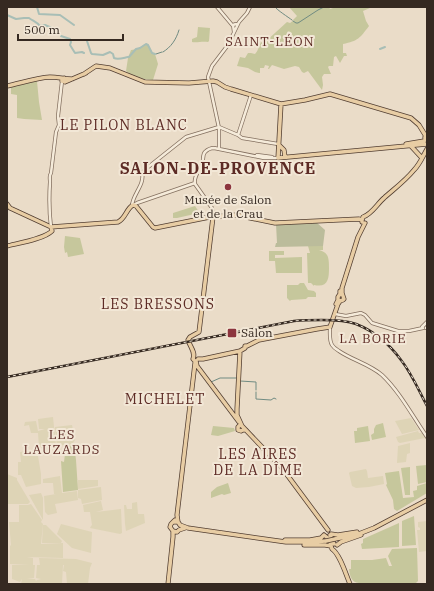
<svg xmlns="http://www.w3.org/2000/svg" width="434" height="591" viewBox="0 0 434 591" font-family="'IBM Plex Serif',serif">
<style>
.farmland{fill:#ded4b6}
.green{fill:#c6c79c}
.cemetery{fill:#bbbc9b}
.lines{fill:none;stroke-linecap:round;stroke-linejoin:round}
.stream{stroke:#708b82;stroke-width:1}
.canal{stroke:#a8beb6;stroke-width:2}
.minor-casing{stroke:#836f5f;stroke-width:4}
.major-casing{stroke:#523e32;stroke-width:5}
.minor{stroke:#f5ebda;stroke-width:2.5}
.major{stroke:#e8cda4;stroke-width:3.5}
.rail-casing{stroke:#352921;stroke-width:2.5}
.rail{stroke:#f2e7d6;stroke-width:1;stroke-dasharray:3;stroke-linecap:butt}
.major-bridge-casing{stroke:#523e32;stroke-width:5;stroke-linecap:butt}
.major-bridge{stroke:#e8cda4;stroke-width:3.5}
.poi-dot{fill:#8c353e;stroke:#f2e7d6;stroke-width:1.5}
.labels{text-anchor:middle;stroke-width:4;stroke-linejoin:round;paint-order:stroke}
.poi-label{font-size:12px;fill:#352921;stroke:#f2e7d6}
.neighbourhood-label{font-size:13px;letter-spacing:1px;fill:#5d2b25;stroke:#f2e7d6}
.quarter-label{font-size:14px;letter-spacing:1px;fill:#5d2b25;stroke:#f2e7d6}
.district-label{font-size:16px;font-weight:bold;letter-spacing:1px;fill:#5d2b25;stroke:#f2e7d6}
</style>
<rect width="100%" height="100%" fill="#eadcc8"/>
<path class="farmland" d="M53,417L56,446L39,448L38,433H31L29,425L24,426L25,422L36,421L38,431L45,429H39L38,419Z
M411,418L419,430L402,434L395,421Z
M72,425L75,440L73,443L72,444L57,446L55,427Z
M418,431L419,433H422L425,438L400,443L398,442L396,437Z
M410,443V453L407,454L406,462L397,463L398,446Z
M37,450L41,474V484L26,487L21,475H18V462H21L20,452Z
M366,469L367,471L368,478L383,476L384,483V484L369,487L356,488L352,486L349,473L350,472Z
M7,474L17,478V480L30,502L28,504H8Z
M60,476L62,493L77,491L78,500L55,504L57,513L48,515L45,512L44,496L56,494H54L53,483H43V479Z
M78,480H98V486L78,489Z
M101,487L102,500L82,504L81,499L78,498V490Z
M41,493L43,498V520L29,495Z
M101,501L103,510L96,512L121,509L122,533L120,534L90,528L91,526L92,525L90,512H84L83,505Z
M137,502L138,514H144L145,523L126,531L125,524L124,505H126L127,509H132V503Z
M31,504L42,520L41,522L43,524L41,544L63,543V558L27,557L33,558V565H35L34,578L27,579H35L36,581L37,580L41,579L36,578L37,565H40L39,558L76,559L92,563L90,568L88,584H67L66,572L63,571L64,565H63L62,584H21L22,579L20,582L12,579V565H29L10,564V546L11,545L9,522H19V505H28Z
M427,521V551L419,552L417,530H420V528L418,527V522Z
M61,524L92,532L91,553L72,548L57,534Z
M43,525H46L62,541L61,543H42Z"/>
<path class="green" d="M289,7H329L330,9L333,8L334,7L370,8L363,11L366,21L369,26C360,38 358,41 343,44V53H346L347,56H344L340,63L336,56L334,57L333,66H329L328,67L331,74H324L322,77L323,85L322,90L308,71L304,73L302,72L299,67L295,66L284,69L272,65L269,69H268L269,66L265,65L264,68H260V73H259L255,72L248,68L237,66L240,57L245,58L248,53H251L255,54C258,51 259,46 261,42L264,43L287,22L290,23L294,20H293L297,16Z
M198,27L210,28L209,41L208,42C202,41 197,43 192,42V39L197,37Z
M145,44H148L152,52L155,54L158,64L153,80C145,80 132,77 126,71L128,58L131,50C136,50 141,47 145,44Z
M37,81L39,102L42,120L24,119L17,118V95L11,94V87Z
M195,206L199,212V213L177,218H173V213Z
M65,236L80,238L84,254L68,257L67,252L65,253L64,247Z
M308,246H323V250H319C322,251 325,252 327,255C329,258 329,264 329,268C329,279 328,288 314,285L313,286V285L311,283H308L307,253H310Z
M269,251H284V255H275V258L302,257V273H276L275,261H269Z
M300,283H304L308,290L314,291L316,293V297H308L306,299L291,300L290,301L287,298V285H298Z
M383,423L386,437L372,440L371,435L374,433V429L376,425Z
M213,426L234,428L235,431L218,436L211,435Z
M368,426L370,441L355,443L354,431H357V428Z
M74,445L76,460L78,490L63,492L61,461L64,462L66,446Z
M427,465V482L418,484L416,466Z
M410,467V495H405L401,468Z
M399,471L403,498L414,497L413,491L417,490V486L427,483V493L397,511L394,509L393,500L386,485L387,484L385,473Z
M228,483L231,493L224,495L222,494L211,498V492L217,487Z
M414,516L416,545L402,546V521Z
M399,523V547L362,549L361,544L363,543V539Z
M417,548L418,581L416,583H359C351,582 350,576 349,569H351V560H372L386,558L389,566H392L388,556L392,549Z"/>
<path class="cemetery" d="M316,222L325,230L323,246L275,247L276,243H277L276,224Z"/>
<g class="lines">
<path class="stream" d="M275,7C277,10 288,17 292,20
M293,21L296,23H298L318,10L324,7
M163,52C171,47 176,40 179,30
M156,54L162,52
M240,381L256,382V390
M211,382L220,378H237
M256,392V399L271,400L274,398L276,399"/>
<path class="canal" d="M37,7L39,14L60,15L74,25
M7,15L16,19L24,18H29C33,21 37,22 40,26L45,25L52,28
M61,36L70,39L71,42L70,45L75,53L82,52L84,53
M87,41L91,53
M380,49L385,47
M91,53L92,54L103,55L110,52L113,54L114,58C118,60 123,58 128,57
M129,57L136,49L140,48L146,44L148,45L152,53L155,54"/>
<g class="minor-casing">
<path id="minor" d="M217,7L233,26
M234,32L233,25L236,24
M219,127L238,135L242,138L278,144
M238,135L251,95
M219,149V128L208,77L212,66L228,45L239,22L247,13L250,7
M257,155L272,157
M133,205L137,203L195,183
M132,206C132,195 145,185 142,173L147,168L186,137L219,127
M213,217L212,208L195,184C193,176 200,171 202,164C204,160 202,155 205,152C208,149 210,148 214,148L264,158H278
M51,227C49,211 49,197 50,182C50,178 49,176 51,173L56,132L59,125L58,116L62,81
M335,314L346,316L361,313L365,315L372,323L398,331H409L423,328
M330,327C330,332 329,340 332,345C334,348 336,349 339,351C352,360 369,364 382,375C400,392 413,417 427,437
M422,327L427,322
M426,328L427,327"/>
</g>
<g class="major-casing">
<path id="major" d="M84,74L96,66L110,68L145,82L189,83L213,81L217,82L225,87L231,89L281,104L305,100L330,94L411,118L419,125L427,138
M64,78L62,79V81L65,82L86,73
M7,86C21,83 36,78 50,77C58,77 64,79 72,79
M281,104L278,158L427,144
M278,144L284,150L285,157
M406,144L424,141L425,140V137
M410,145L422,158
M7,204L10,208L51,227
M362,222V220L363,217C372,214 377,204 384,198C394,189 405,181 414,170C420,164 423,156 427,149
M51,227L118,222C126,218 126,209 133,205L136,206L153,227L155,228L210,217L236,215L275,223L359,219L362,220
M7,246C19,243 44,239 52,231L51,227
M336,304L338,300V297L340,294V291
M330,327L338,304L340,301L343,300L344,299L342,293V288L358,237L365,223
M240,351L237,409V415L242,426L282,468L328,530
M198,359H203L240,351L245,348V346H247L259,340L317,329L330,327
M196,361L197,366L239,422
M242,426L240,425L238,427V430L241,431L243,430H246
M174,522H178L180,525L188,528L286,542H310L326,541
M178,522L177,515L195,363V361L193,359C196,352 190,347 188,340L190,337L199,332L213,217
M173,531L177,532L179,530L185,528
M331,534L338,535L357,532
M324,535L329,539L331,545
M330,535L334,544
M335,539L356,535L374,528L427,500
M285,540H310L321,538L324,535
M304,545H325L331,546
M337,545L341,542L361,535
M331,546L332,549C340,554 346,575 350,584
M168,584L173,537V531L170,527L171,524L175,520"/>
</g>
<use href="#minor" class="minor"/>
<use href="#major" class="major"/>
<g class="rail-casing">
<path id="rail" d="M7,377L294,321C304,320 313,320 322,320C333,320 345,320 356,324C374,331 390,345 401,360C412,374 419,391 427,406"/>
</g>
<use href="#rail" class="rail"/>
<g class="major-bridge-casing">
<path id="major-bridge" d="M326,541L335,539"/>
</g>
<use href="#major-bridge" class="major-bridge"/>
</g>
<g class="poi-dot">
<circle cx="228" cy="187" r="4"/>
<rect x="227" y="328" width="10" height="10" rx="2"/>
</g>
<g class="labels">
<g class="poi-label">
<text x="228" y="204">Musée de Salon<tspan x="228" dy="14">et de la Crau</tspan></text>
<text x="241" y="337" text-anchor="start">Salon</text>
</g>
<g class="neighbourhood-label">
<text x="270" y="46">SAINT-LÉON</text>
<text x="373" y="343">LA BORIE</text>
<text x="62" y="439">LES<tspan x="62" dy="15">LAUZARDS</tspan></text>
</g>
<g class="quarter-label">
<text x="124" y="130">LE PILON BLANC</text>
<text x="158" y="309">LES BRESSONS</text>
<text x="165" y="404">MICHELET</text>
<text x="258" y="459">LES AIRES<tspan x="258" dy="16">DE LA DÎME</tspan></text>
</g>
<g class="district-label">
<text x="218" y="174">SALON-DE-PROVENCE</text>
</g>
</g>
<rect width="434" height="591" fill="none" stroke="#352921" stroke-width="16"/>
<path d="M18 34v6h105v-6" fill="none" stroke="#352921" stroke-width="2"/>
<text x="24" y="34" font-size="12" fill="#352921" stroke="#f2e7d6" stroke-width="3" paint-order="stroke">500 m</text>
</svg>
